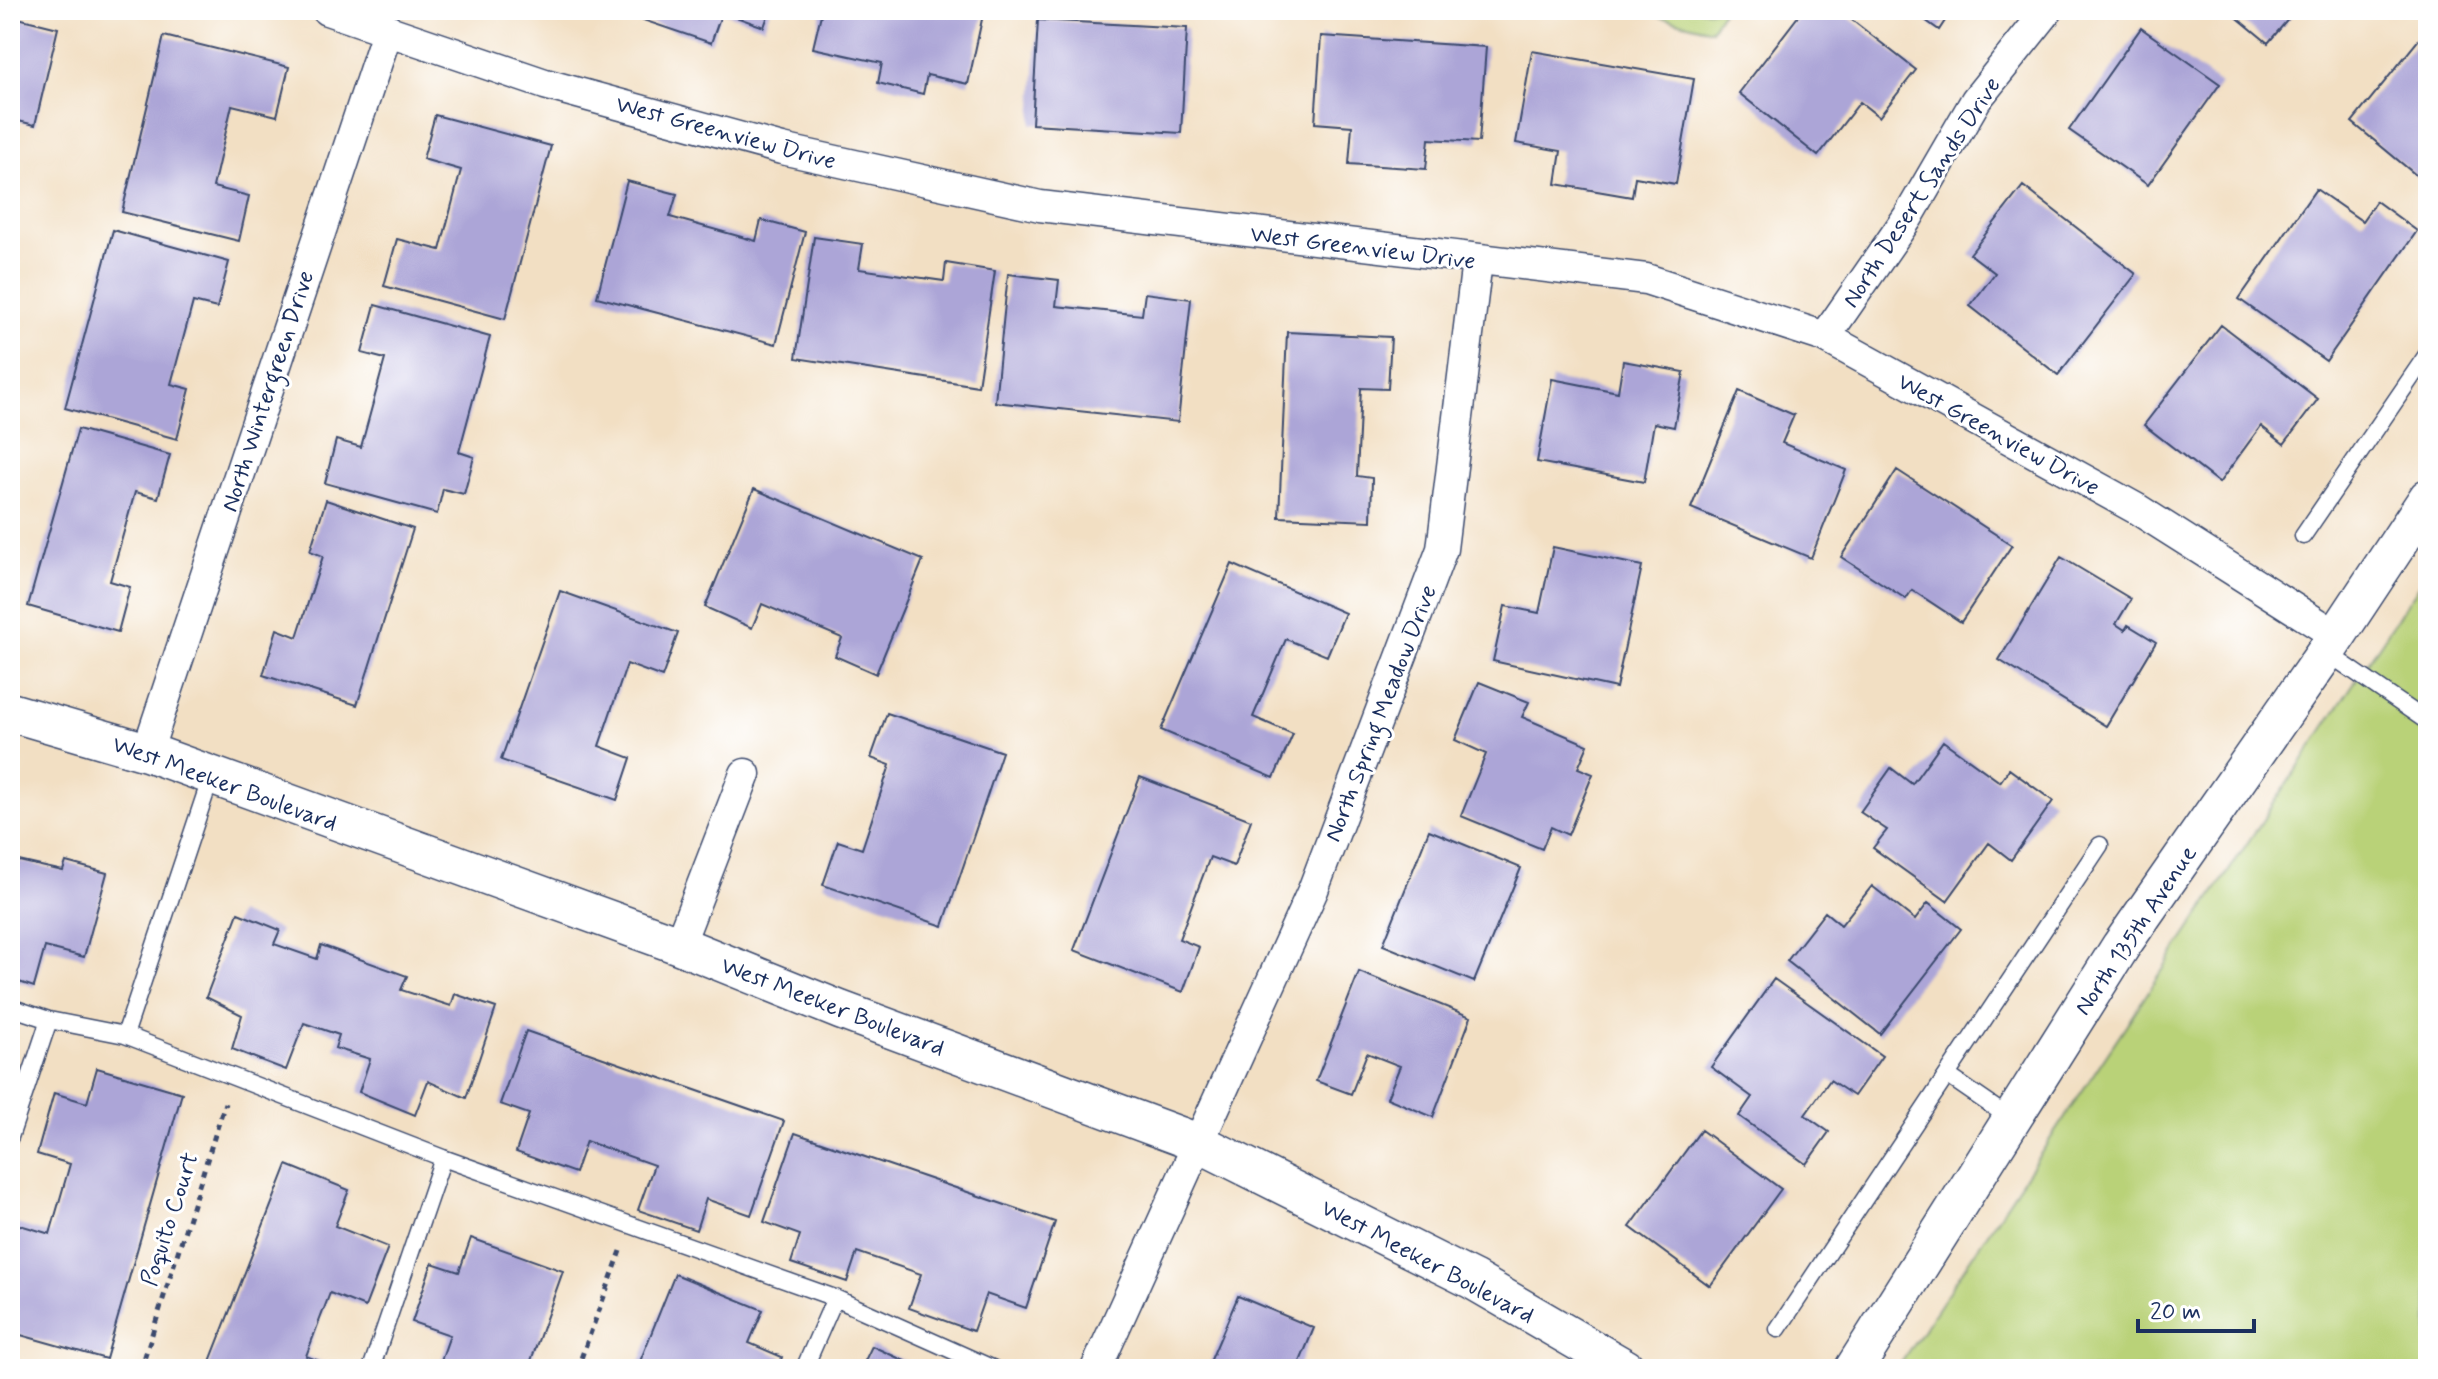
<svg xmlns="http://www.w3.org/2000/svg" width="2438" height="1379" viewBox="0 0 2438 1379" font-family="Mynerve,sans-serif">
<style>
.grass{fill:#b9d278;stroke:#6a806b;stroke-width:2}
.building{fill:#aca5d7}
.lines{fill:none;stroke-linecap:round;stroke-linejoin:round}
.service-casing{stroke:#3b496d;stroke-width:19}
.minor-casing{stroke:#3b496d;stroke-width:33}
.tertiary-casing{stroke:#3b496d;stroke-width:41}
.path{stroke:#3b496d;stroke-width:5;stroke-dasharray:6 6;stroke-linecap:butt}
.service{stroke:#fff;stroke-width:16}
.minor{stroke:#fff;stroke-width:30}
.tertiary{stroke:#fff;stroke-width:38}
.labels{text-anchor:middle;stroke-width:6;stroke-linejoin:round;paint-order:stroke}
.street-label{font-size:24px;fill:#1b2f5e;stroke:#fff}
</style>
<rect width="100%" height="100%" fill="#fff"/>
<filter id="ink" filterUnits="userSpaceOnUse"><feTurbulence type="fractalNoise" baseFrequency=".0125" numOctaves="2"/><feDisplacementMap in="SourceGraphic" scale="16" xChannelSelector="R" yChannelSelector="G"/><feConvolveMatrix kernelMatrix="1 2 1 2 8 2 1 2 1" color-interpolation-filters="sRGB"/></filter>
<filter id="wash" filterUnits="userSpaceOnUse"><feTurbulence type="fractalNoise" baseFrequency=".006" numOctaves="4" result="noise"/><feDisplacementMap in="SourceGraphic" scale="32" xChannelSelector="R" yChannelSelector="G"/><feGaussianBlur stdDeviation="1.8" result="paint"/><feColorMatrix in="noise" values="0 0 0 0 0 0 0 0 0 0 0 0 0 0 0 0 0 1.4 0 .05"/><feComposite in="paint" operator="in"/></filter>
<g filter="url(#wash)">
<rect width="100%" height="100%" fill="#f2dfc3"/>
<path class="grass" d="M1634,10H1723L1711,30Z
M2428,572V1369H1897Z"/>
<g id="blocks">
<path class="building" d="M640,10H770L764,27L722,12L711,43L637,18Z
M822,10H984L968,84L927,75L923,94L878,83L882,63L813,48Z
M1803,10H1839L1916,70L1879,117L1860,102L1818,156L1739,93Z
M1911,10H1952L1939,30Z
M2228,10H2296L2268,43Z
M10,16L58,28L35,125L10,119Z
M1038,20L1187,28L1181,133L1032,124Z
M2141,28L2220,84L2148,185L2069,130Z
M2428,28V185L2352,122Z
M164,36L289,67L277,116L232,105L213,187L249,196L239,241L122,212Z
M1321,36L1486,47L1479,142L1429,139L1426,169L1349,164L1352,126L1315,123Z
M1532,51L1694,79L1676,184L1635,177L1632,197L1556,184L1561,151L1516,143Z
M435,115L551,146L505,319L384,286L397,239L440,250L461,170L423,159Z
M627,181L677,194L670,217L756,241L761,220L805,232L776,344L597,297Z
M2023,186L2136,274L2058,375L1970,306L1995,273L1970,254Z
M2316,189L2362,221L2376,201L2417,231L2326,361L2239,299Z
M113,230L229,262L217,308L193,302L171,384L190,389L177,439L65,408Z
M814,237L863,244L859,269L944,281L946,263L995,271L978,386L796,358Z
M1008,274L1059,280L1056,306L1142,315L1145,293L1191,299L1178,422L995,402Z
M375,305L490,337L459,452L474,457L464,494L443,489L437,514L325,483L336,440L361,447L385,359L362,353Z
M2221,325L2318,399L2284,444L2261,426L2219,483L2144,425Z
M1287,332L1391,337L1388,389L1361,388L1357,476L1372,478L1371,521L1279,517Z
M1623,361L1684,372L1674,427L1654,423L1644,482L1537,462L1552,379L1618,392Z
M1739,391L1794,415L1782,443L1846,470L1811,558L1691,508Z
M78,429L170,455L158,498L135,492L110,581L130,587L118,632L28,606Z
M1897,470L2012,545L1961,622L1912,590L1906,599L1841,557Z
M754,489L923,560L876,674L835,656L842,638L762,604L752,628L705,607Z
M326,500L413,529L357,705L263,675L277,629L297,637L323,556L310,551Z
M1553,547L1642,566L1616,688L1493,661L1505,606L1539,613Z
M2061,557L2131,599L2116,624L2125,630L2128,625L2156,642L2106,726L1999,660Z
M1232,564L1345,613L1327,656L1286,639L1253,717L1293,734L1274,778L1161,730Z
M560,591L678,633L662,677L627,664L599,746L631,758L617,800L501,760Z
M1479,682L1529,702L1522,717L1588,745L1578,768L1593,774L1568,835L1551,827L1542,849L1461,816L1486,754L1455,740Z
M887,713L1002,752L943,926L823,885L838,841L862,849L890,765L871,758Z
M1943,741L2000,782L2009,769L2053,801L2011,860L1989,843L1947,901L1873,848L1887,830L1860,812L1891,768L1912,784Z
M1140,777L1251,820L1234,866L1210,857L1179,939L1199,947L1183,992L1074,950Z
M1429,830L1521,868L1474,982L1383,945Z
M10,859L63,871L66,862L107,873L84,957L45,947L34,987L10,979Z
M1872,886L1915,920L1928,903L1961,929L1880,1034L1787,961L1825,912L1841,925Z
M238,913L280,930L274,944L317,959L321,945L407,976L401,990L451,1006L455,994L496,1008L466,1098L428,1081L415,1115L359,1092L370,1059L335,1048L339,1035L304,1023L286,1070L232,1049L242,1015L206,997Z
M1359,972L1471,1017L1433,1117L1387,1098L1400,1066L1367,1053L1351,1094L1316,1081Z
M1774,979L1882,1056L1854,1096L1830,1080L1805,1115L1829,1132L1806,1164L1739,1116L1752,1097L1711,1067Z
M526,1031L784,1121L751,1215L706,1199L696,1230L638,1210L654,1165L586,1141L575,1173L516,1152L529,1114L500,1104Z
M97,1068L182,1093L106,1359L10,1332V1317L18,1289L10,1287V1222L50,1234L70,1164L37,1154L54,1093L87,1103Z
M1701,1130L1781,1189L1710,1286L1630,1227Z
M795,1133L1055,1222L1026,1308L986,1294L973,1331L909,1308L921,1274L857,1252L847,1282L791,1263L800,1235L764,1222Z
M287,1165L349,1190L335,1226L388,1247L365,1307L330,1293L306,1356L340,1369H207Z
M471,1238L563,1271L528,1369H438L450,1335L412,1322L432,1263L459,1272Z
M675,1274L763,1310L749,1343L782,1357L778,1369H637Z
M1238,1296L1314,1328L1297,1369H1207Z
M872,1346L922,1369H861Z"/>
</g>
</g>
<g filter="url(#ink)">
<use href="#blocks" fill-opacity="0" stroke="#3b496d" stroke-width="2"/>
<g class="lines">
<g class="service-casing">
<path id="service" d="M2303,536L2428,353
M2326,652L2428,722
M10,1007L49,1020L125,1035L443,1158L835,1298L994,1369
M125,1035L211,777
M1947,1075L2011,1119
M10,1137L49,1020
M1778,1329L2100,845
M371,1369L443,1158
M804,1369L835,1298"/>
</g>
<g class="minor-casing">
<path id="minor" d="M327,10L545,84L782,149L1040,206L1646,279L1825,337L2137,509L2337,636
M1825,337L1908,217L1976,100L2048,10
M147,752L388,29
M679,945L745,774
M1096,1369L1313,890L1442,549L1477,261"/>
</g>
<g class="tertiary-casing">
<path id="tertiary" d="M10,712L147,752L679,945L840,1010L1201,1144L1473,1280L1626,1369
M1854,1369L2121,946L2326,652L2428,498"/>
</g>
<path class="path" d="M141,1369L225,1103
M577,1369L621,1251"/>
<use href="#service" class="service"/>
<use href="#minor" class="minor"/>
<use href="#tertiary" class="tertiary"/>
</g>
</g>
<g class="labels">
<g class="street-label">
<text transform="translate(726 132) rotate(15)" y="8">West Greenview Drive</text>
<text transform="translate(1921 192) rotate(-57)" y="8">North Desert Sands Drive</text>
<text transform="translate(1363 247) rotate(7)" y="8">West Greenview Drive</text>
<text transform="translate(267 391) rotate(-72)" y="8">North Wintergreen Drive</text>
<text transform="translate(1999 434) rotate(29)" y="8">West Greenview Drive</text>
<text transform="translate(1380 713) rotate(-69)" y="8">North Spring Meadow Drive</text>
<text transform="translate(225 783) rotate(20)" y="8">West Meeker Boulevard</text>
<text transform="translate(2135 930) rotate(-56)" y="8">North 135th Avenue</text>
<text transform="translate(833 1006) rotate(21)" y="8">West Meeker Boulevard</text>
<text transform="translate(169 1219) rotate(-72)" y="8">Poquito Court</text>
<text transform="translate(1428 1261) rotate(28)" y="8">West Meeker Boulevard</text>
</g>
</g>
<rect width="2438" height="1379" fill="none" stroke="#fff" stroke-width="40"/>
<path d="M2138 1319v12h116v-12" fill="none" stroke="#1b2f5e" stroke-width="4"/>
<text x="2150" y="1319" font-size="24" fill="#1b2f5e" stroke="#ffffff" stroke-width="6" paint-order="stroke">20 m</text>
</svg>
